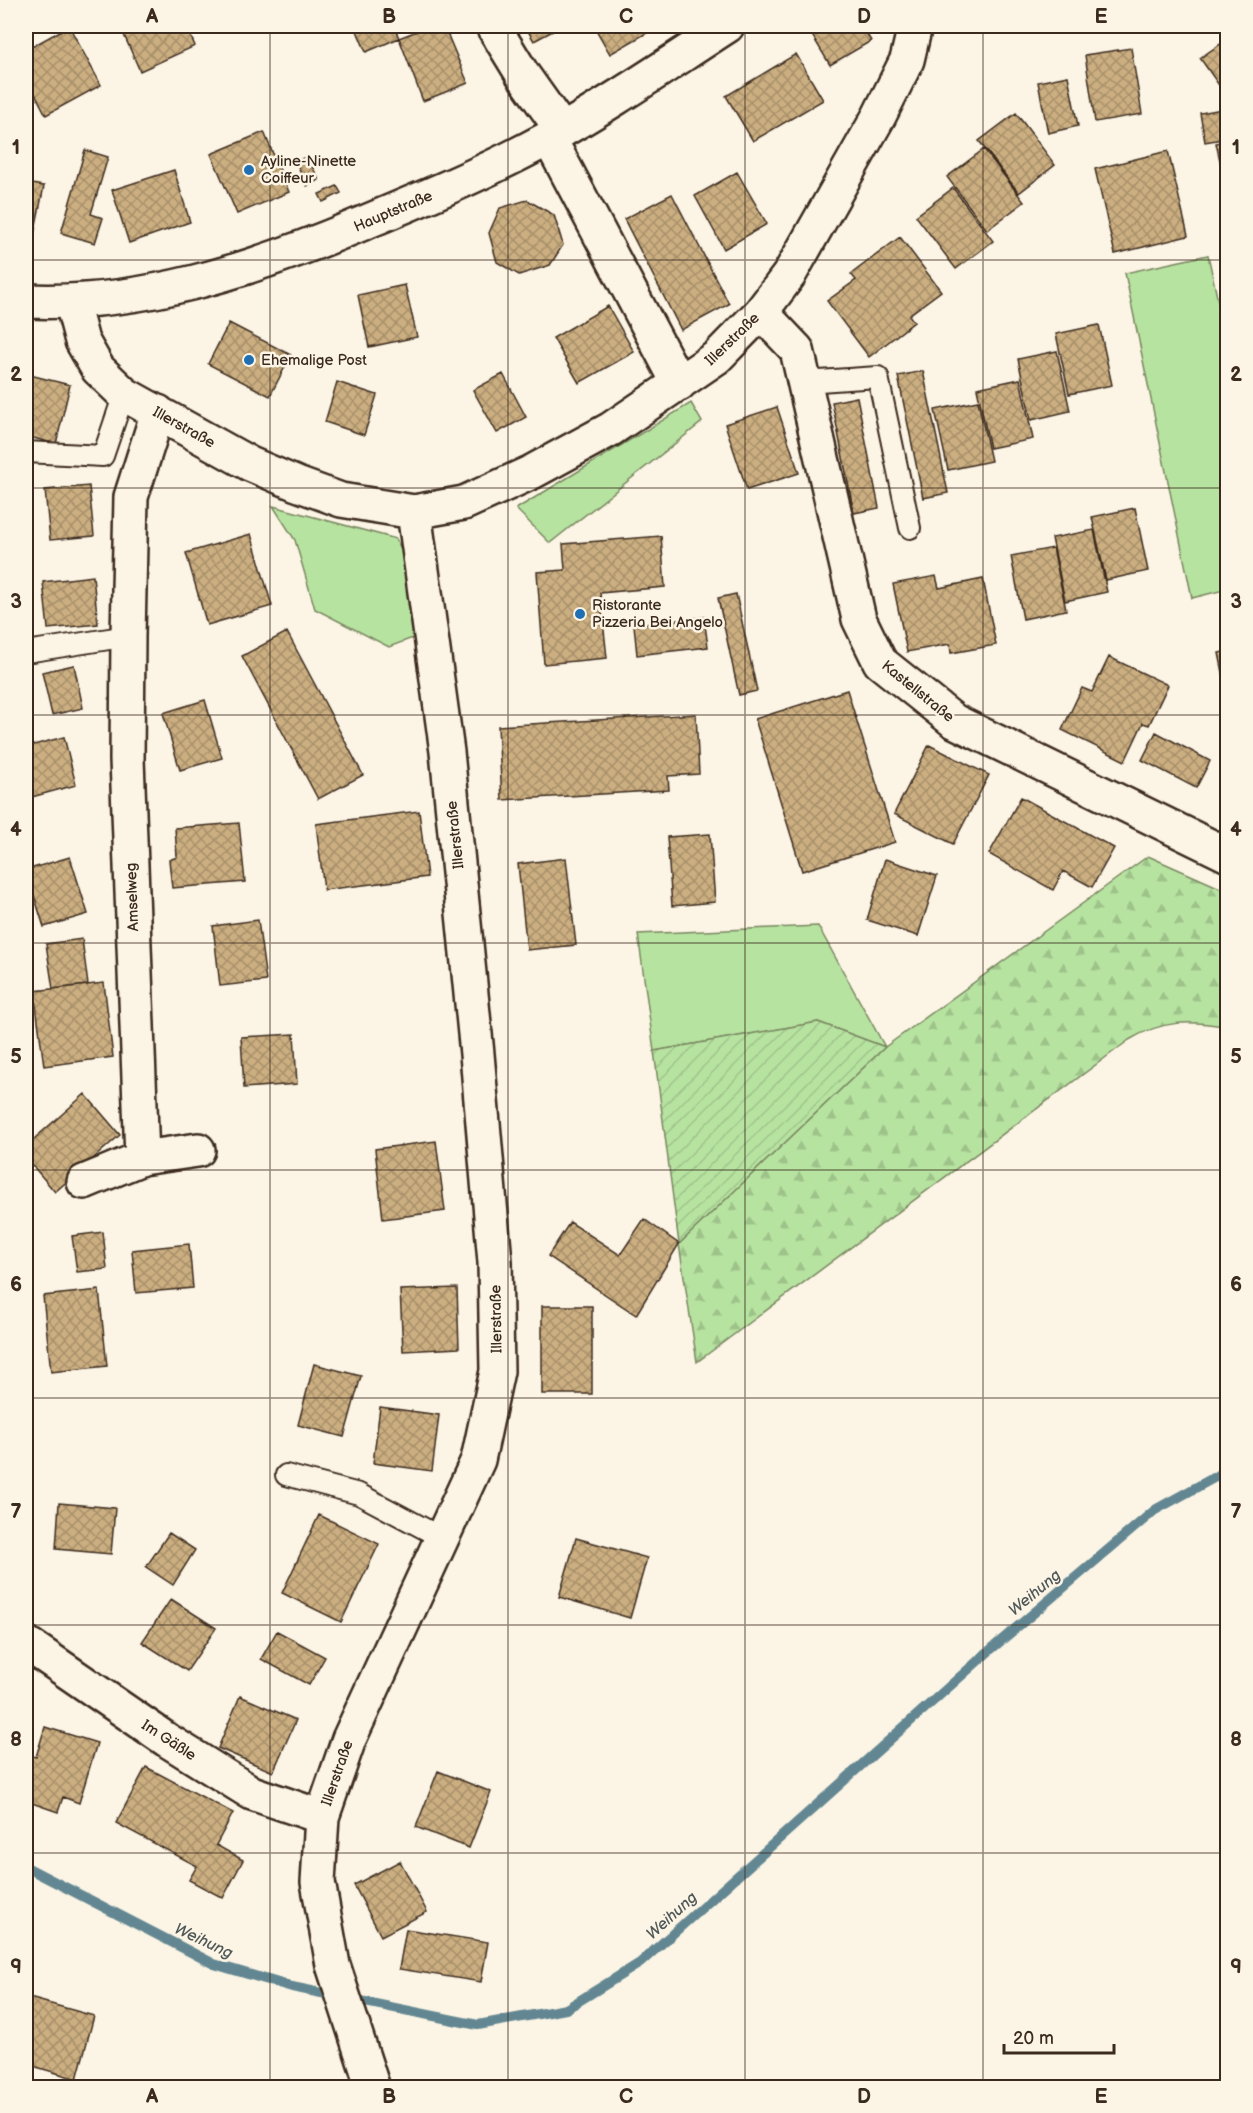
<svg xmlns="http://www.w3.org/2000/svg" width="1253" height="2113" viewBox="0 0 1253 2113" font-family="'Balsamiq Sans',sans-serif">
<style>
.green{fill:#b7e3a1;stroke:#798660;stroke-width:1.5}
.forest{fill:url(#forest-firs);stroke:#798660;stroke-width:1.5}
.garden{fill:url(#garden-furrows);stroke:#798660;stroke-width:1.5}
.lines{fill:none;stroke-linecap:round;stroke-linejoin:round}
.stream{stroke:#648792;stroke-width:10}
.building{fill:url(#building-cross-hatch);stroke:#3b2a1e;stroke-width:1.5}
.service-casing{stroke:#3b2a1e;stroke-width:24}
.minor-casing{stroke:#3b2a1e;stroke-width:38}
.secondary-casing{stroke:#3b2a1e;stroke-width:38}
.service{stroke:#fcf5e5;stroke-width:20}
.minor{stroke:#fcf5e5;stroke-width:33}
.secondary{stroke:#fcf5e5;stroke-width:33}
.grid{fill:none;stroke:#3b2a1e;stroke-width:1.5;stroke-opacity:0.55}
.poi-dot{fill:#1f6fb2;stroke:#fcf5e5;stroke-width:2}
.labels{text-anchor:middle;stroke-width:5;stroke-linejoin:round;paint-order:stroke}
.poi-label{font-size:15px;fill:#3b2a1e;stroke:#fcf5e5;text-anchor:start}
.street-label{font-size:15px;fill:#3b2a1e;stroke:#fcf5e5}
.water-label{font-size:16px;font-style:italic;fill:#4f5858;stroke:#fcf5e5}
.neatline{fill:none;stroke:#3b2a1e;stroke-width:2}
.grid-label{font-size:20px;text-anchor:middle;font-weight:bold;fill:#3b2a1e}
</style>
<defs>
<pattern id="forest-firs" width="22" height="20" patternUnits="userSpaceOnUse" patternTransform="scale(1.5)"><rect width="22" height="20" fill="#b7e3a1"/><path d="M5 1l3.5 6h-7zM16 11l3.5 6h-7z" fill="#9ec38a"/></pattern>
<pattern id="garden-furrows" width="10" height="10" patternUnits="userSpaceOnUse" patternTransform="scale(1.5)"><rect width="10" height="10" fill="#b7e3a1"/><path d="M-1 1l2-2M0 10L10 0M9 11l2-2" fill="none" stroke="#9ec38a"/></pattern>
<pattern id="building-cross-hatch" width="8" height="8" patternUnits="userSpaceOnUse" patternTransform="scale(1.5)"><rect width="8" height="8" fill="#ccaf81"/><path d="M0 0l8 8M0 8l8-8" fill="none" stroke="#a78f69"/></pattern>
</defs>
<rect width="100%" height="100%" fill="#fcf5e5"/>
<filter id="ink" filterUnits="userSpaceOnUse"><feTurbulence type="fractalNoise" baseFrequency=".0167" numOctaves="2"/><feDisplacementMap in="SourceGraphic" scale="12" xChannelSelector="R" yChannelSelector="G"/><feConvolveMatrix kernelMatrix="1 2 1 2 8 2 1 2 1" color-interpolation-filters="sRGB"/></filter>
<g filter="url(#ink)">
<path class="green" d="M1208,255L1227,343L1228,589L1192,598L1125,273Z
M691,403L702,422L550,543L516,509Z
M273,506L396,539L413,573L418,636L389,647L315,609L295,540Z
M818,926L885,1047L818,1022L654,1051L638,934Z"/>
<path class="forest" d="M1148,856L1227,891V1027C1190,1020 1162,1020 1129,1040L697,1362L679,1244L885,1047Z"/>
<path class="garden" d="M818,1022L885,1047L679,1244L654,1051Z"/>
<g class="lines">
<path class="stream" d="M26,1867L214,1964L292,1987L478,2025L566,2009L640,1963L989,1651L1155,1510L1228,1470"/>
</g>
<path class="building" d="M69,26L101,85L46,115L26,76V50Z
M120,26H186L195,46L140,71Z
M355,26H394L399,38L366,52Z
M430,26H444L468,83L423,101L399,38Z
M525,26H562L534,41Z
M594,26H659L610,54Z
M810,26H862L871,41L830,65L807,27Z
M1228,39V98L1200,58Z
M1131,48L1142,114L1095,122L1085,55Z
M796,54L823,100L753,141L726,96Z
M1068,76L1078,126L1048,133L1038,82Z
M1228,108V138L1205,142L1200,113Z
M1016,113L1055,165L1019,193L979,141Z
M264,132L289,192L237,214L211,154Z
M1228,140V164L1221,165L1216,143Z
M984,149L1024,202L987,230L947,177Z
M85,150L108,157L91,214L103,218L95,243L61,233Z
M1168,151L1188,236L1115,254L1095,169Z
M307,156L319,180L307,186L296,162Z
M174,170L190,222L129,243L112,190Z
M737,172L767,224L724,249L695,196Z
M26,183L44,186L27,269H26Z
M337,186L341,193L323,202L319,194Z
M953,188L993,241L956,269L916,216Z
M672,194L729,304L681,330L624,219Z
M527,200L554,215L563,245L550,265L519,275L497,262L489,233L500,208Z
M900,237L941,291L909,315L914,322L869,357L827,301L856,280L851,274Z
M405,285L417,337L369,347L358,295Z
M608,306L634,352L579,383L553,338Z
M229,323L291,355L270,396L208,364Z
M1099,325L1112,385L1069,394L1056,334Z
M26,349L32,350L31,363L26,362Z
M1057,351L1070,411L1031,420L1018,359Z
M923,371L948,493L923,498L898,376Z
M26,374L70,385L56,444L26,436Z
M503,374L526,417L497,433L473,390Z
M1020,379L1033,439L990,448L977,388Z
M337,382L377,395L364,435L325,422Z
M857,397L879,508L854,513L832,402Z
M978,401L991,461L948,470L935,410Z
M777,407L799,473L747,490L725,424Z
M89,486L94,536L50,540L45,490Z
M1135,508L1148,571L1106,580L1092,517Z
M1094,530L1107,592L1065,601L1052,538Z
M251,534L272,606L207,625L186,553Z
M661,536L665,587L600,593L607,658L544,664L537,572L565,570L563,544Z
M1053,548L1066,610L1023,619L1011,556Z
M93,576L98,624L48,629L43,582Z
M936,576L939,588L983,579L996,645L951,653L950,644L907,652L893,584Z
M736,594L757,691L739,695L718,598Z
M704,617L708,647L637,655L634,625Z
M287,632L363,775L318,799L242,656Z
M1228,651V697L1219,653Z
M1109,657L1168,685L1149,725L1143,723L1125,761L1062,730L1082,688L1092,692Z
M74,665L83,708L52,715L42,672Z
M847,690L895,842L802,871L755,719Z
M205,700L222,758L180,770L163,713Z
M696,714L699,774L668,776L669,790L502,800L498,726Z
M1156,732L1210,761L1196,788L1142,760Z
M64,737L76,785L28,798L26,747Z
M929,745L989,775L953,844L894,814Z
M1021,797L1114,848L1092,887L1063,871L1053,890L989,854Z
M419,811L427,877L324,890L316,824Z
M239,823L245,882L172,888L169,860L177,857L175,828Z
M710,834L715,902L672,906L667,837Z
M70,857L88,914L44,927L26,870Z
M566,858L576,945L527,950L518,864Z
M885,859L937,876L918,936L867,920Z
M258,920L266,981L220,986L213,926Z
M82,939L88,985L53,989L46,944Z
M104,983L113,1057L44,1066L34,991Z
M294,1034L297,1084L244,1088L241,1037Z
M85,1094L120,1135L55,1192L26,1158V1146Z
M436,1141L445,1211L383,1219L375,1149Z
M644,1219L679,1244L636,1315L548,1256L570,1222L620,1255Z
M103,1232L107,1269L77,1272L72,1236Z
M189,1244L193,1288L136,1293L132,1250Z
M457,1288L459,1348L403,1351L400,1290Z
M99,1290L107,1366L51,1372L43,1296Z
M542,1306H592V1394H542Z
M314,1364L361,1376L344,1437L298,1425Z
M380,1407L439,1415L432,1471L373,1463Z
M59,1503L115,1508L111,1554L56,1549Z
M319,1515L379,1544L341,1622L282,1593Z
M169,1533L195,1550L173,1585L146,1567Z
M576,1538L647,1558L630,1618L559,1597Z
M171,1599L216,1628L187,1671L142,1642Z
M277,1631L325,1657L309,1685L261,1659Z
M240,1696L296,1720L273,1772L218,1748Z
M45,1727L97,1743L79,1803L63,1797L58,1812L26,1801V1754L36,1757Z
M146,1767L233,1813L216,1845L243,1860L223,1898L189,1880L197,1866L116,1823Z
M438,1771L491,1792L469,1848L416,1827Z
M400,1861L427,1912L381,1936L354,1885Z
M406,1929L488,1942L481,1982L399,1969Z
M26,1997L94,2016L77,2079L26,2064Z"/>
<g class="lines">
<g class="service-casing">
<path id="service" d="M804,382L878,377L910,528
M26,452L103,456L124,394
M26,652L128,636
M286,1475L359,1494L442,1538"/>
</g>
<g class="minor-casing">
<path id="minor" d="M493,26L523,75L562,130
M549,138L679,384
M72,303L82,341L98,369L124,394L250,464L297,484L341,500L414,512
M761,312L797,350L859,619L880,662L954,721L1228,855
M142,1158L127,759L128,636L131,497L158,412
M84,1182L142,1158L198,1150
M26,1643L167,1740L252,1793L322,1817
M373,2088L333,1965L318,1882L322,1817L349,1739L478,1460L497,1371L495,1262L477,1054L447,752L414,512L464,503L532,472L611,429L717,357L761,312L789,275L879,116L907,60L915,26"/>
</g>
<g class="secondary-casing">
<path id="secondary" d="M26,301C141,306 248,271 354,227C419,200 485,173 547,139C609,105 668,64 727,26"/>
</g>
<use href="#service" class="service"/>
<use href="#minor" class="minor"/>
<use href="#secondary" class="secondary"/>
</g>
</g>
<path class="grid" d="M270,26V2088M508,26V2088M745,26V2088M983,26V2088M26,260H1228M26,488H1228M26,715H1228M26,943H1228M26,1170H1228M26,1398H1228M26,1625H1228M26,1853H1228"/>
<g class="poi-dot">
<circle cx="249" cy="170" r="6"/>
<circle cx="249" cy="360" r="6"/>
<circle cx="580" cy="614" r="6"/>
</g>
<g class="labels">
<g class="poi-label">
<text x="261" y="166">Ayline-Ninette<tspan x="261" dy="17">Coiffeur</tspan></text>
<text x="261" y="365">Ehemalige Post</text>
<text x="592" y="610">Ristorante<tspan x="592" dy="17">Pizzeria Bei Angelo</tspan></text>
</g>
<g class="street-label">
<text transform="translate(393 211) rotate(-23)" y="5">Hauptstraße</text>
<text transform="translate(732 339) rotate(-44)" y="5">Illerstraße</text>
<text transform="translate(184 427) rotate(29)" y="5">Illerstraße</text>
<text transform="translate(918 691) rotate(39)" y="5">Kastellstraße</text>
<text transform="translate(455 835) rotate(-96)" y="5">Illerstraße</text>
<text transform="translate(132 897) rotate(-92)" y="5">Amselweg</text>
<text transform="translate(496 1319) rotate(-91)" y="5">Illerstraße</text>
<text transform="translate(169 1740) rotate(33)" y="5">Im Gäßle</text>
<text transform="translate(337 1773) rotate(-71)" y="5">Illerstraße</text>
</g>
<g class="water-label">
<text transform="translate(1034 1592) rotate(-40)" y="6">Weihung</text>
<text transform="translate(671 1915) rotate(-42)" y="6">Weihung</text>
<text transform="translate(204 1940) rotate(25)" y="6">Weihung</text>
</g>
</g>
<rect width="1253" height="2113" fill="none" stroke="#fcf5e5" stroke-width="66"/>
<path d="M1004 2044v9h110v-9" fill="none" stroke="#3b2a1e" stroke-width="3"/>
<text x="1013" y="2044" font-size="18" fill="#3b2a1e" stroke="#fcf5e5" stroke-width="4.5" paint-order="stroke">20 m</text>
<rect x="33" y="33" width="1187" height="2047" class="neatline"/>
<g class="grid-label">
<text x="152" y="23">A</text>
<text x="389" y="23">B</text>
<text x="626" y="23">C</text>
<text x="864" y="23">D</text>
<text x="1101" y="23">E</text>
<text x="16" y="154">1</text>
<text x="1236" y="154">1</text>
<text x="16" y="381">2</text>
<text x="1236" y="381">2</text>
<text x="16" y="608">3</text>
<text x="1236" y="608">3</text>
<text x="16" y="836">4</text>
<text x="1236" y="836">4</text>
<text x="16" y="1063">5</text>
<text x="1236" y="1063">5</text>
<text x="16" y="1291">6</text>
<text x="1236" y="1291">6</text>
<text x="16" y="1518">7</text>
<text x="1236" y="1518">7</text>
<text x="16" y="1746">8</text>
<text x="1236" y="1746">8</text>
<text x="16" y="1973">9</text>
<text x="1236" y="1973">9</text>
<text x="152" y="2103">A</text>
<text x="389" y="2103">B</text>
<text x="626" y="2103">C</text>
<text x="864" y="2103">D</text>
<text x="1101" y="2103">E</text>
</g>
</svg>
